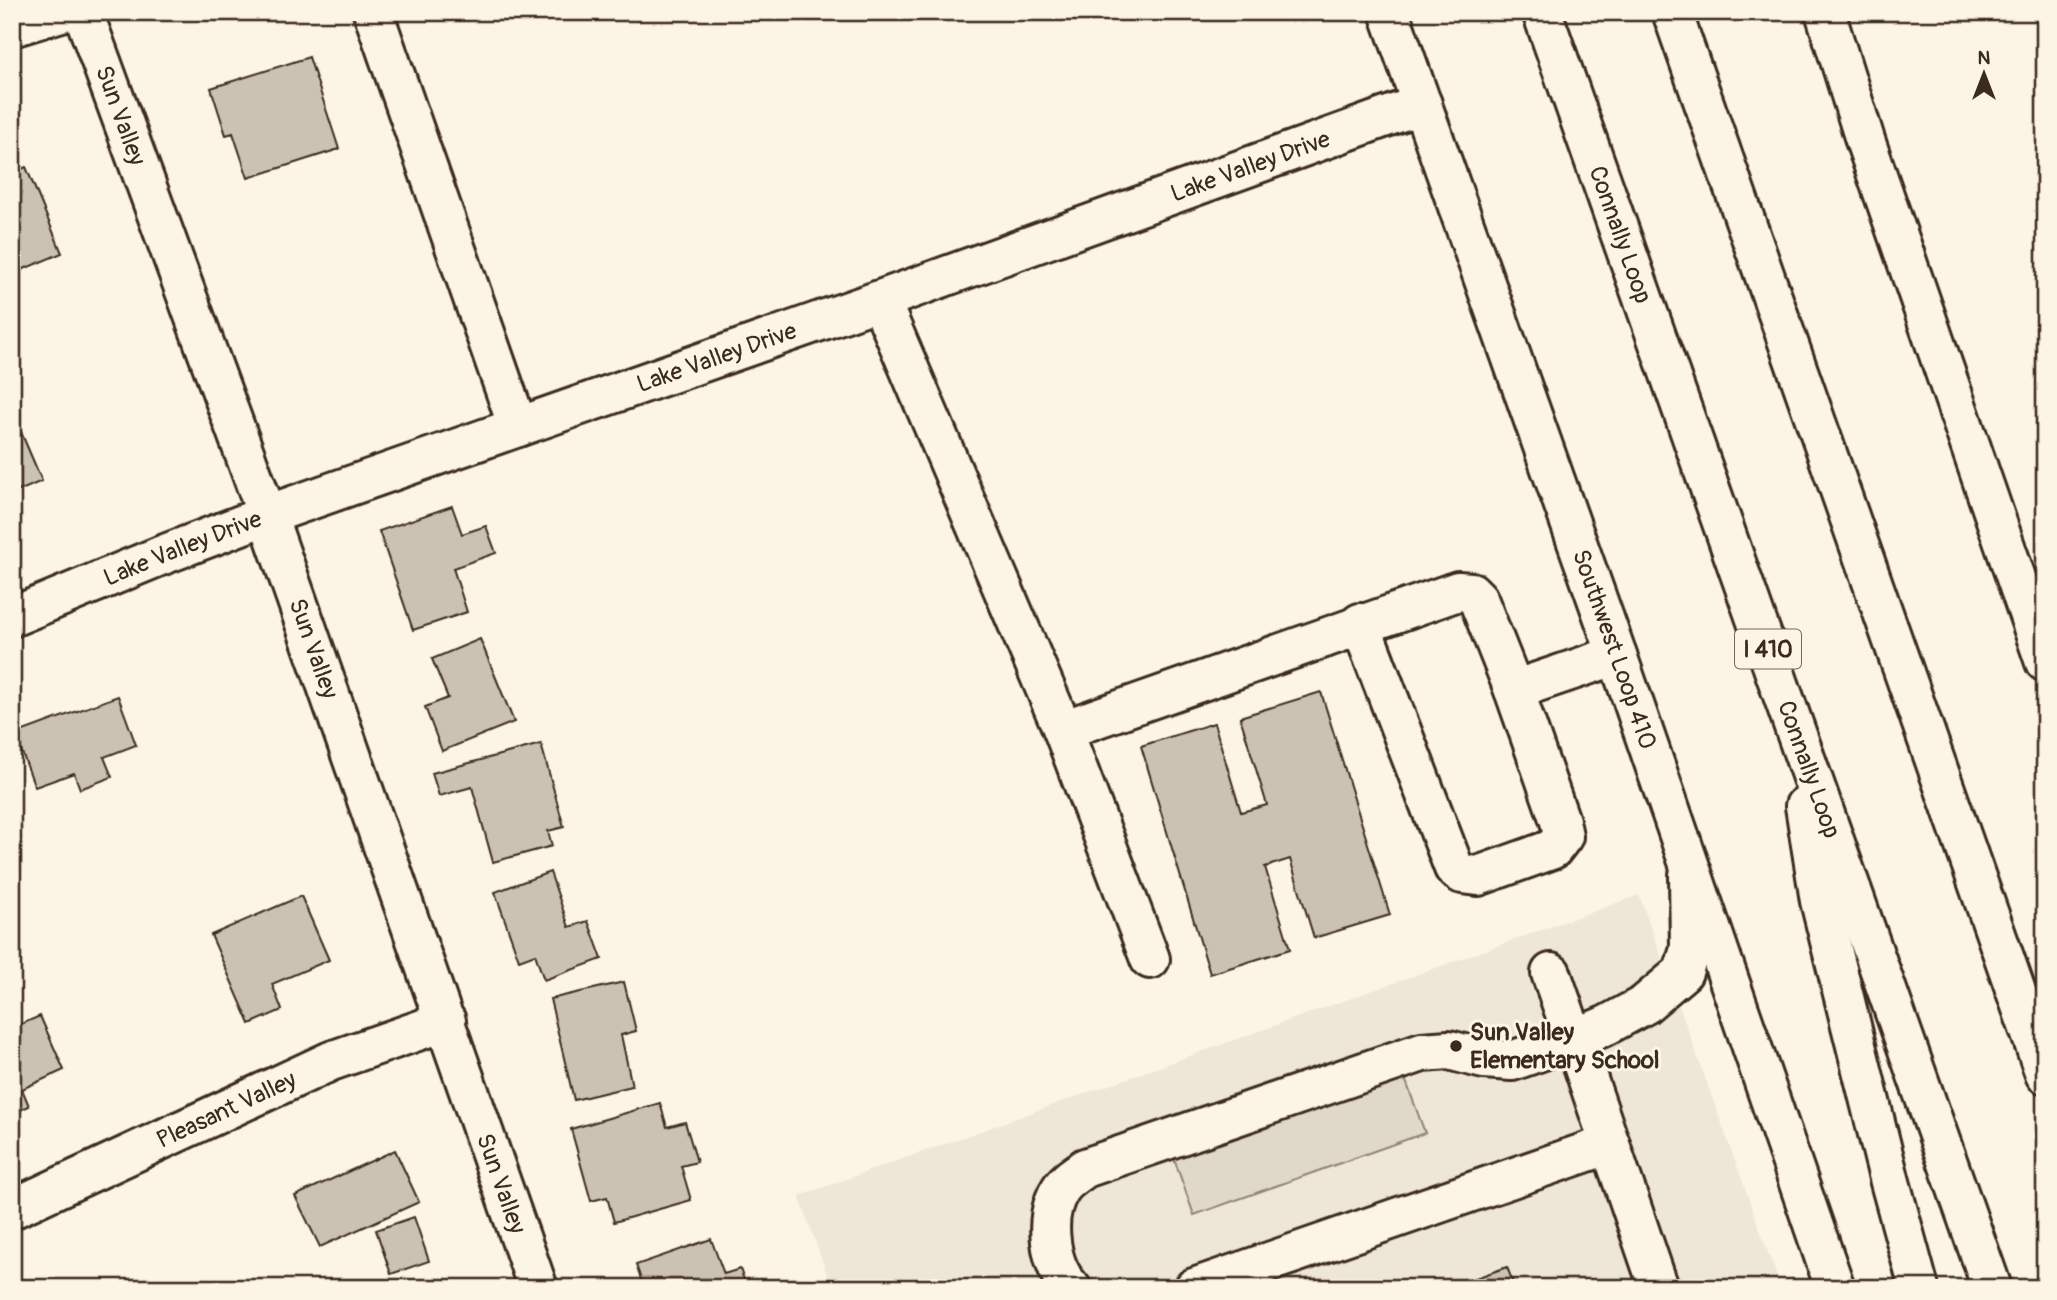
<svg xmlns="http://www.w3.org/2000/svg" width="2057" height="1300" viewBox="0 0 2057 1300" font-family="Pangolin,sans-serif">
<style>
.built{fill:#eee6d6}
.green{fill:#e0d8c8;stroke:#8e8173;stroke-width:2}
.building{fill:#ccc2b3;stroke:#3b2a1e;stroke-width:2}
.lines{fill:none;stroke-linecap:round;stroke-linejoin:round}
.minor-casing{stroke:#3b2a1e;stroke-width:44}
.major-casing{stroke:#3b2a1e;stroke-width:44}
.highway-casing{stroke:#3b2a1e;stroke-width:44}
.minor{stroke:#fcf5e5;stroke-width:38}
.major{stroke:#fcf5e5;stroke-width:38}
.highway{stroke:#fcf5e5;stroke-width:38}
.poi-dot{fill:#3b2a1e;stroke:#fcf5e5;stroke-width:2.5}
.labels{text-anchor:middle;stroke-width:6;stroke-linejoin:round;paint-order:stroke}
.shield{fill:#fcf5e5;stroke:#75675a;stroke-width:2}
.shield-label{font-size:23px;font-weight:bold;fill:#3b2a1e}
.street-label{font-size:24px;fill:#3b2a1e;stroke:#fcf5e5}
.poi-label{font-size:24px;font-weight:bold;fill:#3b2a1e;stroke:#fcf5e5;text-anchor:start}
</style>
<rect width="100%" height="100%" fill="#fcf5e5"/>
<filter id="ink" filterUnits="userSpaceOnUse"><feTurbulence type="fractalNoise" baseFrequency=".0143" numOctaves="2"/><feDisplacementMap in="SourceGraphic" scale="14" xChannelSelector="R" yChannelSelector="G"/><feConvolveMatrix kernelMatrix="1 2 1 2 8 2 1 2 1" color-interpolation-filters="sRGB"/></filter>
<g filter="url(#ink)">
<path class="built" d="M1639,895L1781,1288H832L799,1196Z"/>
<path class="green" d="M1392,1043L1425,1133L1194,1215L1162,1125Z"/>
<path class="building" d="M309,57L339,149L248,178L233,133L226,135L211,88Z
M26,167L62,253L12,274V173Z
M18,425L42,481L12,494V427Z
M452,506L462,534L486,526L496,553L453,568L467,612L413,630L379,531Z
M480,639L514,722L442,751L425,707L448,698L432,659Z
M1321,692L1390,915L1314,938L1290,859L1265,867L1290,949L1210,974L1141,746L1214,723L1241,812L1267,805L1240,717Z
M118,696L136,745L104,757L112,777L80,789L74,773L35,787L15,734Z
M541,744L564,827L548,831L552,846L493,862L472,787L439,796L432,773Z
M550,872L569,927L588,921L602,959L544,980L535,954L519,960L495,892Z
M301,896L329,960L272,984L282,1010L250,1024L211,935Z
M624,982L636,1031L621,1035L632,1086L574,1100L550,999Z
M40,1016L64,1070L22,1089L29,1106L12,1114V1028Z
M660,1103L667,1127L685,1122L697,1162L681,1166L691,1200L614,1222L607,1197L591,1201L571,1129Z
M395,1150L419,1202L320,1247L295,1196Z
M414,1217L429,1261L391,1274L376,1230Z
M711,1239L724,1274L740,1269L747,1288H644L636,1265Z
M1507,1267L1515,1288H1447Z"/>
<g class="lines">
<g class="minor-casing">
<g id="minor">
<path id="s1" d="M83,12L267,515L538,1288"/>
<path d="M373,12L518,427"/>
<path d="M12,27L61,12"/>
<path d="M880,300L1063,730L1150,959"/>
<path id="s2" d="M12,617L160,556L267,515L880,300L1422,104"/>
<path d="M1360,623L1454,868L1462,874L1478,876L1553,849L1563,836L1560,821L1514,690"/>
<path d="M1063,730L1458,591L1471,592L1478,599L1514,690L1617,655"/>
<path id="s3" d="M12,1209L331,1061L446,1021"/>
<path d="M1071,1288C1049,1266 1043,1216 1060,1190C1065,1181 1077,1174 1085,1168L1422,1052L1449,1050L1484,1059L1512,1061L1574,1039L1551,973"/>
<path d="M1194,1288L1610,1144"/>
<path d="M1659,1288L1574,1039L1607,1025L1644,1005L1683,972L1690,949L1689,875"/>
</g>
</g>
<g class="major-casing">
<g id="major">
<path id="s4" d="M1389,12L1617,655L1835,1288"/>
<path d="M1825,12L1865,140L2045,662"/>
</g>
</g>
<g class="highway-casing">
<g id="highway">
<path id="s5" d="M1542,12L1992,1288"/>
<path d="M1672,12L2045,1074"/>
<path d="M1805,806L1820,901L1890,1182L1919,1288"/>
</g>
</g>
<use href="#minor" class="minor"/>
<use href="#major" class="major"/>
<use href="#highway" class="highway"/>
</g>
</g>
<circle class="poi-dot" cx="1456" cy="1046" r="7"/>
<g class="labels">
<rect class="shield" x="1735" y="629.5" width="66" height="39" rx="5"/>
<g class="shield-label">
<text x="1768" y="657">I 410</text>
</g>
<g class="street-label">
<text dy="8" stroke="none"><textPath href="#s1" startOffset="110">Sun Valley</textPath></text>
<text dy="8" stroke="none"><textPath href="#s2" startOffset="1318">Lake Valley Drive</textPath></text>
<text dy="8" stroke="none"><textPath href="#s5" startOffset="236">Connally Loop</textPath></text>
<text dy="8" stroke="none"><textPath href="#s2" startOffset="751">Lake Valley Drive</textPath></text>
<text dy="8" stroke="none"><textPath href="#s2" startOffset="184">Lake Valley Drive</textPath></text>
<text dy="8" stroke="none"><textPath href="#s1" startOffset="677">Sun Valley</textPath></text>
<text dy="8" stroke="none"><textPath href="#s4" startOffset="676">Southwest Loop 410</textPath></text>
<text dy="8" stroke="none"><textPath href="#s5" startOffset="803">Connally Loop</textPath></text>
<text dy="8" stroke="none"><textPath href="#s3" startOffset="236">Pleasant Valley</textPath></text>
<text dy="8" stroke="none"><textPath href="#s1" startOffset="1244">Sun Valley</textPath></text>
</g>
<g class="poi-label">
<text x="1470" y="1040">Sun Valley<tspan x="1470" dy="28">Elementary School</tspan></text>
</g>
</g>
<rect width="2057" height="1300" fill="none" stroke="#fcf5e5" stroke-width="42"/>
<rect x="21" y="21" width="2015" height="1258" fill="none" stroke="#3b2a1e" stroke-width="2.5" filter="url(#ink)"/>
<g transform="translate(1984 74)" stroke="#fcf5e5" stroke-width="5" paint-order="stroke">
<path d="M0-5L12 26L0 18L-12 26Z" fill="#3b2a1e"/>
<text y="-10" font-size="19" font-weight="bold" text-anchor="middle" fill="#3b2a1e">N</text>
</g>
</svg>
